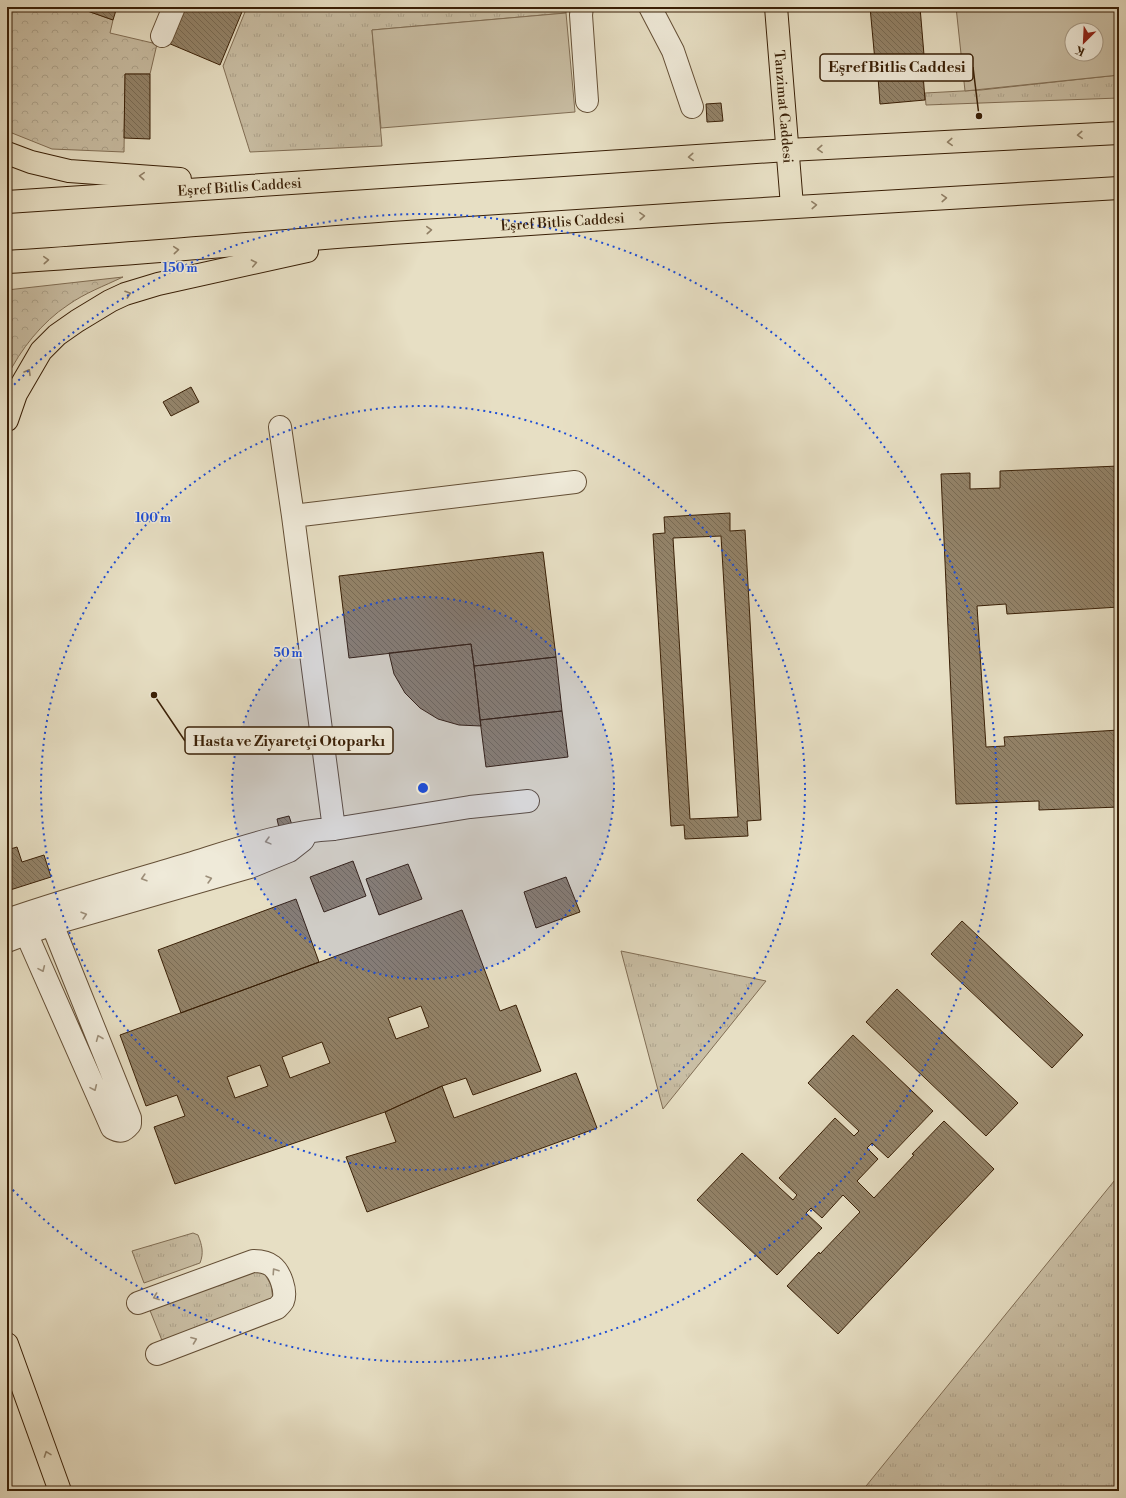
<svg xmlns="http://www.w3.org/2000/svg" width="1126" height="1498" viewBox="0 0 1126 1498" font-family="'Libre Bodoni',serif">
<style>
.grass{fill:url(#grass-tufts);stroke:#816e55}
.forest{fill:url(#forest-crowns);stroke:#816e55}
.green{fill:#c9bea4;stroke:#816e55;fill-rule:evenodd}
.building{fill:url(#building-back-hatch);stroke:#391f06;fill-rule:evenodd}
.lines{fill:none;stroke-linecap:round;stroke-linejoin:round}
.minor-casing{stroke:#644f36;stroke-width:24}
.major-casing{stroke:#391f06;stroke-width:24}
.minor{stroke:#efead9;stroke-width:22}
.major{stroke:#e7dfc4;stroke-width:22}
.oneway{stroke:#907f65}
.oneway2{stroke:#9d8f7a}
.ring{fill:none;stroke:#1d4ed8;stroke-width:2;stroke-dasharray:2 4}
.labels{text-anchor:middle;stroke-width:3;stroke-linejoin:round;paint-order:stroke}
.street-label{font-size:14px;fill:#391f06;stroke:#efead9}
.centre{fill:#1d4ed8;stroke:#efead9;stroke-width:2}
.ring-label{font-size:12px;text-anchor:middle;font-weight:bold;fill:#1d4ed8;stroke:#efead9;stroke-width:3;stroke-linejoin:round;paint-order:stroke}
.leader{fill:none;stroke:#391f06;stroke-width:1.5}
.callout-dot{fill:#391f06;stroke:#efead9;stroke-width:1.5}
.callout{fill:#efead9;stroke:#391f06;stroke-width:1.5}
.callout-label{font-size:15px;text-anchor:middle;font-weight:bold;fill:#391f06}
</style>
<defs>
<pattern id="grass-tufts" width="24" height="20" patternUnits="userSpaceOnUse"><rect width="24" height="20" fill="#c9bea4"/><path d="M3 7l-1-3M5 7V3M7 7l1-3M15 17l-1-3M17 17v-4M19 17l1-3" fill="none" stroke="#ada38c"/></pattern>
<pattern id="forest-crowns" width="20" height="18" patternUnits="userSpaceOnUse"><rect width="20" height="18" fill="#c9bea4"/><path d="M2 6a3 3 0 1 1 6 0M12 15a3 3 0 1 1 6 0" fill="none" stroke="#ada38c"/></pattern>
<pattern id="building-back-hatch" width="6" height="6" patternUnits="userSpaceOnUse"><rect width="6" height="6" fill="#938369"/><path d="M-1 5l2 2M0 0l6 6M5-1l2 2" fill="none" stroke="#796b54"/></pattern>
</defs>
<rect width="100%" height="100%" fill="#e7dfc4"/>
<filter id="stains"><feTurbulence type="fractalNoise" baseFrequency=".005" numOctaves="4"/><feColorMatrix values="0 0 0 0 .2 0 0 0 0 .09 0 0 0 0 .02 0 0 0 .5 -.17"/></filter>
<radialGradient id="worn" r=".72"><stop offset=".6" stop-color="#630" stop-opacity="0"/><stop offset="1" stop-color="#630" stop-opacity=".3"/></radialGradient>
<path class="grass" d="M247,7H567L566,13L372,30L382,146L250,152L223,66Z
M1119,75V98L926,105L925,93L981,90Z
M621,951L766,981L663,1109Z
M1119,1175V1491H862Z
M193,1233L198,1235C202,1245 204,1253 200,1263L144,1283L132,1251Z
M263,1271L271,1285L273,1299L163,1343L149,1308L244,1272Z"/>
<path class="forest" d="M7,7H77L113,20L110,33L157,44L150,74H125L124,152L52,149L7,131Z
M123,277C104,286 85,293 68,305C42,322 20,350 7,377V290Z"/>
<path class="green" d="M956,7H1119V75L965,91ZM1072,30H1096V54H1072Z
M566,13L575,112L381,128L372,30Z"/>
<path class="building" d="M76,7H117L113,20Z
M183,7H244L220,65L168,43Z
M870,7H920L925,67L876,72Z
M125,74H150V139L124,138Z
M923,74L925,100L880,104L878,77Z
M721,103L723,121L707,122L706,104Z
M191,387L199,402L171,416L163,402Z
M1119,466V607L1007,614L1006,604L977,606L986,747L1005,746L1004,737L1119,730V807L1039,810V801L956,804L941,474L970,473V489L1000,488V471Z
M730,513V531L745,530L761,820L747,821L748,836L685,839L684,825L671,826L653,534L665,533L664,517ZM721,536L738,817L690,819L673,538Z
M543,552L556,657L474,666L471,644L349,658L339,576Z
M471,644L474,666L481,726L459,725L438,719L420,708L405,693L394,674L389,653Z
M556,657L562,711L480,720L474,666Z
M562,711L568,757L486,767L480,720Z
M289,816L293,828L280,832L277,819Z
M17,847L22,862L44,855L51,877L7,891V850Z
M353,861L366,896L324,912L310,877Z
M408,864L422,899L379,915L366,879Z
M566,877L580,912L536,928L524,892Z
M296,899L319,962L181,1013L158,950Z
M462,910L500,1011L516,1005L541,1071L473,1095L466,1078L442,1086L385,1112L175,1184L154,1127L185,1116L177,1095L146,1106L120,1035ZM421,1006L429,1027L396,1039L388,1018ZM322,1042L330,1063L290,1078L282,1057ZM260,1065L268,1086L235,1098L227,1077Z
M962,921L1083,1035L1052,1068L931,954Z
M897,989L1018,1103L986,1136L866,1022Z
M853,1035L933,1111L888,1158L872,1143L867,1148L878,1159L857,1181L874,1198L914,1155L912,1154L944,1121L994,1169L838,1334L787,1286L819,1252L820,1254L860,1212L843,1195L822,1218L811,1208L806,1213L822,1228L777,1275L697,1200L742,1153L793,1200L797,1195L779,1178L835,1118L854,1136L859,1131L808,1083Z
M576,1073L597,1128L367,1212L346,1157L396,1142L385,1112L442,1086L454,1118Z"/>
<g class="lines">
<g class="minor-casing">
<path id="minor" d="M582,7L581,15L587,101
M650,7L673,51L692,107
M162,36L174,7
M280,427L293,516L334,829
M293,516L575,482
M7,920C67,899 129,882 189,864C234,850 287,831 334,829L470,807L528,801
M26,933L112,1128C121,1133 124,1131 130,1124V1118L52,924
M7,941L52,924L250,867L289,851L303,840L306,834
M138,1303L253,1261C259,1261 267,1262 272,1266C280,1272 287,1291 283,1301C282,1303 279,1306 277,1308L157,1354"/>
</g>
<g class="major-casing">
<g id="major">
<path id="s1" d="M776,7L792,206"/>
<path d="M7,153L31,162L69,171L180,179"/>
<path id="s2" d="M7,202L788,150L1119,133"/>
<path id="s3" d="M7,262C136,254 264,242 392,233C634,216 877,202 1119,188"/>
<path d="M7,420L16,394L41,351L57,335L77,321L110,301L125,294L158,284L307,251"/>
<path d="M7,1344L60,1491"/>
</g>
</g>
<use href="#minor" class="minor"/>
<use href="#major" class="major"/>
</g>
<defs><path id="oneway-chevron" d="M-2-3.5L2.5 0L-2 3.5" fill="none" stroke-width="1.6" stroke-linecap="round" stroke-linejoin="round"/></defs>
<g class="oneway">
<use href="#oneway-chevron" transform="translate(1080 135) rotate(177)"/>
<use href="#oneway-chevron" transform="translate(950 142) rotate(177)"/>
<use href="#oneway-chevron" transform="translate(820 149) rotate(177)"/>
<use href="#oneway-chevron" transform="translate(691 157) rotate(176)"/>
<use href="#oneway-chevron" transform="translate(142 176) rotate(-176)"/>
<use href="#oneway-chevron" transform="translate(944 198) rotate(-3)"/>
<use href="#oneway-chevron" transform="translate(814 205) rotate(-3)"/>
<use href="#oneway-chevron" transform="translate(642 216) rotate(-4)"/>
<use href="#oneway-chevron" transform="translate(429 230) rotate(-4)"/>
<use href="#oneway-chevron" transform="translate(176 250) rotate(-5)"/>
<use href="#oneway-chevron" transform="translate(46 260) rotate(-4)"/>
<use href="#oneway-chevron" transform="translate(254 263) rotate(-12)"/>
<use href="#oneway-chevron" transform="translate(128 294) rotate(-19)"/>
<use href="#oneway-chevron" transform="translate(28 372) rotate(-60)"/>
<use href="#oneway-chevron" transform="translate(47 1454) rotate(-110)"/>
</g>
<g class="oneway2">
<use href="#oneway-chevron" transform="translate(268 841) rotate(165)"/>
<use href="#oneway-chevron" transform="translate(144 878) rotate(163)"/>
<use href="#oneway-chevron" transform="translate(209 879) rotate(-16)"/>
<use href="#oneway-chevron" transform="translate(84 915) rotate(-16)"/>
<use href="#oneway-chevron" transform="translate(42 969) rotate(66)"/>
<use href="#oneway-chevron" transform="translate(99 1038) rotate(-112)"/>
<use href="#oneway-chevron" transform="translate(94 1088) rotate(66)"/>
<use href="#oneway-chevron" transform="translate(275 1271) rotate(-124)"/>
<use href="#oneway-chevron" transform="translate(156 1297) rotate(160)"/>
<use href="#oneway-chevron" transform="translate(194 1340) rotate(-21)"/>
</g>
<circle cx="423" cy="788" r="191" fill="#1d4ed8" fill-opacity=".12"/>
<g class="ring">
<circle cx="423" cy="788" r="191"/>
<circle cx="423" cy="788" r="382"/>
<path d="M10 389A574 574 0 1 1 10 1187"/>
</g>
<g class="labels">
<g class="street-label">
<text dy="5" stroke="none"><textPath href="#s1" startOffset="100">Tanzimat Caddesi</textPath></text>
<text dy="5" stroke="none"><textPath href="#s2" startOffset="233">Eşref Bitlis Caddesi</textPath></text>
<text dy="5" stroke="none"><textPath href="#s3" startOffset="557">Eşref Bitlis Caddesi</textPath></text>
</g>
</g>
<circle cx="423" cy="788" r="6" class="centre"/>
<g class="ring-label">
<text x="180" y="272">150 m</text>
<text x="153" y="522">100 m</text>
<text x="288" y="657">50 m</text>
</g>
<path class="leader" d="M979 116L973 67M154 695L185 741"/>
<g class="callout-dot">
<circle cx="979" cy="116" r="4"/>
<circle cx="154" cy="695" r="4"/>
</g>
<g class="callout">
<rect x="820" y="54" width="153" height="27" rx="4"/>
<rect x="185" y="727" width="208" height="27" rx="4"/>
</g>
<g class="callout-label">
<text x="897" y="72">Eşref Bitlis Caddesi</text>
<text x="289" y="746">Hasta ve Ziyaretçi Otoparkı</text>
</g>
<rect width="1126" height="1498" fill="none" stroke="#e7dfc4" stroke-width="24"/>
<rect x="8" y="8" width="1110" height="1482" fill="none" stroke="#391f06" stroke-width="2"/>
<rect x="12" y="12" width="1102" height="1474" fill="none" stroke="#391f06"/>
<g transform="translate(1084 42) rotate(204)"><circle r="19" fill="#efead9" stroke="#a69985"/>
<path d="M0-3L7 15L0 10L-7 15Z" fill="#8f2418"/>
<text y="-6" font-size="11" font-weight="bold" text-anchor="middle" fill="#391f06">K</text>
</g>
<rect width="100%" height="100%" filter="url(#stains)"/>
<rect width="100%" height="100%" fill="url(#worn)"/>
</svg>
